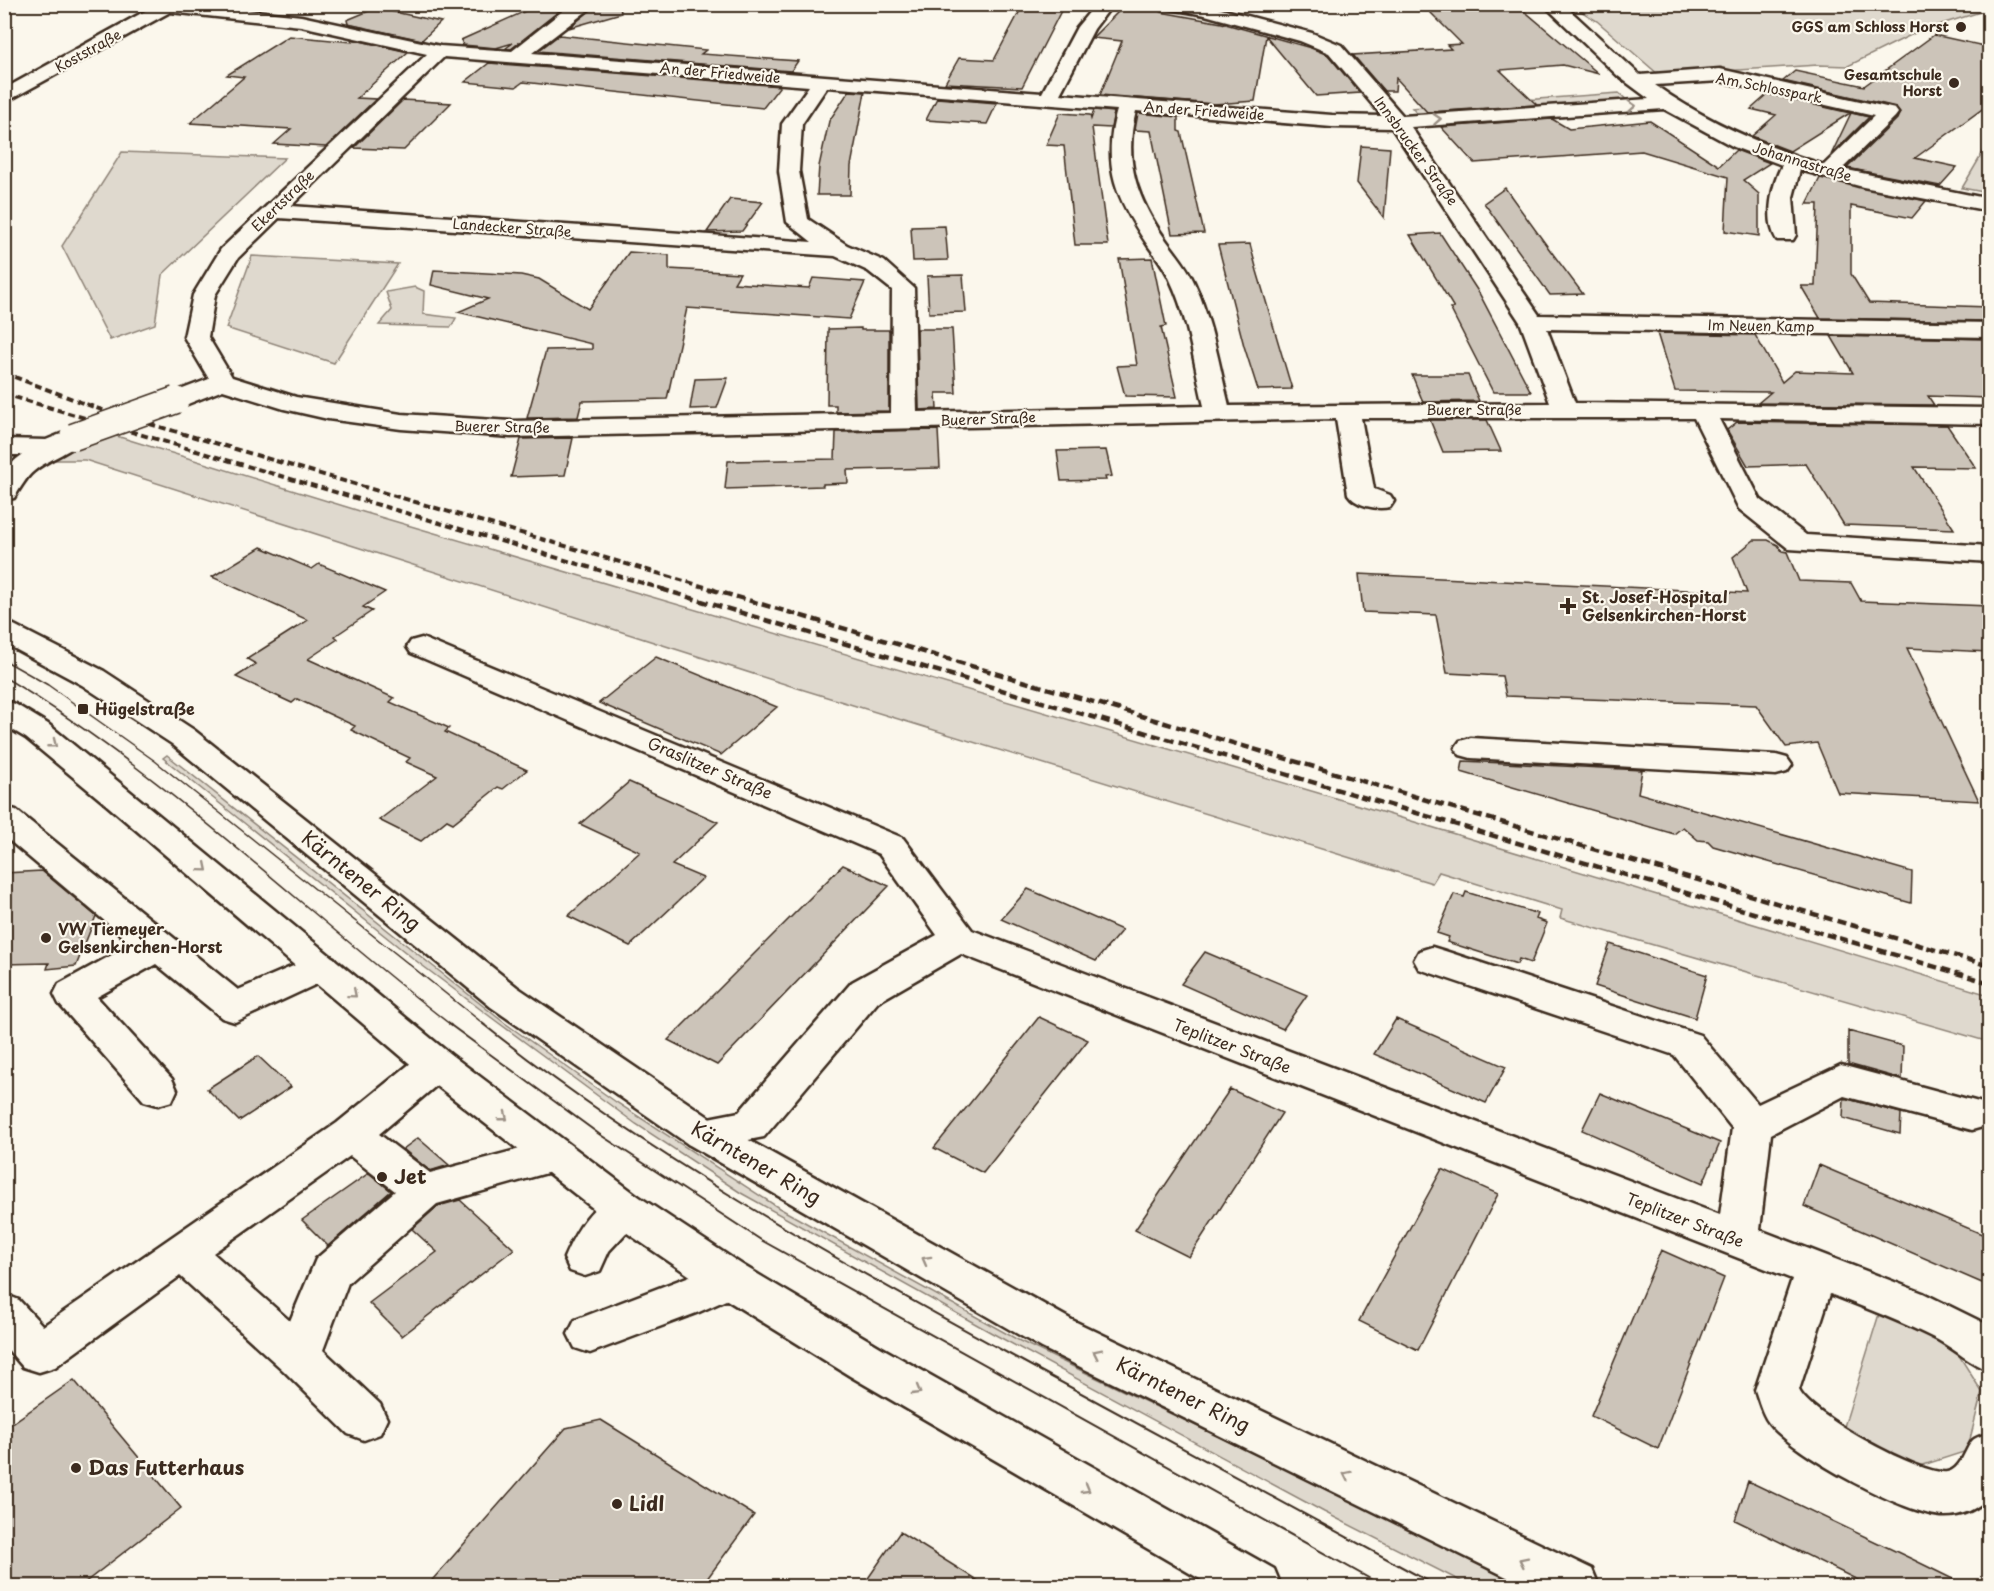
<svg xmlns="http://www.w3.org/2000/svg" width="1994" height="1591" viewBox="0 0 1994 1591" font-family="'Playpen Sans',sans-serif">
<style>
.green{fill:#dfd9ce;stroke:#8d8276;stroke-width:1.5}
.building{fill:#ccc4b9;stroke:#3b2a1e;stroke-width:1.5}
.lines{fill:none;stroke-linecap:round;stroke-linejoin:round}
.minor-casing{stroke:#3b2a1e;stroke-width:5}
.major-casing{stroke:#3b2a1e;stroke-width:5}
.minor{fill:#fbf7ec;fill-rule:evenodd}
.major{fill:#fbf7ec;fill-rule:evenodd}
.tram-far1{stroke:#3b2a1e;stroke-width:1.5}
.tram{stroke:#3b2a1e;stroke-width:2}
.rail-far1{stroke:#3b2a1e;stroke-width:4;stroke-dasharray:7 4;stroke-linecap:butt}
.rail{stroke:#3b2a1e;stroke-width:4.5;stroke-dasharray:9 4.5;stroke-linecap:butt}
.minor-bridge-casing{stroke:#3b2a1e;stroke-width:29;stroke-linecap:butt}
.minor-bridge{stroke:#fbf7ec;stroke-width:26}
.oneway{stroke:#9b9085}
.poi-dot{fill:#3b2a1e;stroke:#fbf7ec;stroke-width:2}
.labels{text-anchor:middle;stroke-width:4.5;stroke-linejoin:round;paint-order:stroke}
.far-poi-label{font-size:14px;font-weight:bold;fill:#3b2a1e;stroke:#fbf7ec;text-anchor:end}
.far-street-label{font-size:14px;fill:#3b2a1e;stroke:#fbf7ec}
.poi-label{font-size:16px;font-weight:bold;fill:#3b2a1e;stroke:#fbf7ec;text-anchor:start}
.street-label{font-size:16px;fill:#3b2a1e;stroke:#fbf7ec}
.near-street-label{font-size:20px;fill:#3b2a1e;stroke:#fbf7ec}
.near-poi-label{font-size:20px;font-weight:bold;fill:#3b2a1e;stroke:#fbf7ec;text-anchor:start}
</style>
<rect width="100%" height="100%" fill="#fbf7ec"/>
<filter id="ink" filterUnits="userSpaceOnUse"><feTurbulence type="fractalNoise" baseFrequency=".0167" numOctaves="2"/><feDisplacementMap in="SourceGraphic" scale="12" xChannelSelector="R" yChannelSelector="G"/><feConvolveMatrix kernelMatrix="1 2 1 2 8 2 1 2 1" color-interpolation-filters="sRGB"/></filter>
<g filter="url(#ink)">
<path class="green" d="M1989,4L1990,9L1919,31L1848,66L1818,65L1659,75L1597,21L1571,5Z
M1619,93L1629,102L1420,117L1412,108Z
M1989,142V193L1962,188L1965,183Z
M122,152L285,158L162,275L155,324L110,340L62,246Z
M252,256L398,264L334,363L226,328Z
M415,287L424,291L423,314L456,318L451,327L379,325L392,310L386,292Z
M110,434L363,512L1325,795L1989,995V1042L1560,918L1562,910L1439,872L1432,883L791,686L85,460H55L77,447Z
M167,755L502,1021L616,1102L779,1208L1020,1341L1358,1504L1521,1586H1470L1324,1512L992,1333L741,1193L636,1124L496,1021L415,960L163,758Z
M1879,1314L1950,1341L1982,1392L1967,1451L1914,1468L1842,1433Z"/>
<path class="building" d="M541,4H568L511,49L506,48L513,43L496,48L463,45L461,40Z
M598,4H620L621,13L569,28Z
M1422,4H1516L1599,74L1563,65L1500,70L1537,105L1427,112L1396,78L1395,91H1384L1353,55L1451,49L1447,45L1462,44Z
M1023,5L1063,7L1022,87L945,83L959,58L994,60Z
M1125,5L1164,10L1161,12L1222,23L1311,48L1328,55L1360,93L1316,96L1266,36L1255,101L1214,104L1100,95L1122,41L1092,38Z
M376,8L441,22L422,40L348,24L347,20Z
M559,35L706,50L701,54L798,61L791,71L538,51Z
M1934,35L1989,47V104L1915,158L1957,167L1940,186L1847,168L1897,119L1900,112L1896,107L1783,81L1795,71L1864,86Z
M289,36L352,42L351,39L408,52L357,98L376,99L326,147L274,144L291,129L190,123L244,77L227,75Z
M489,63L780,86L763,108L523,82L516,87L465,82Z
M849,91L865,92L851,166L850,195H817L819,166L829,121Z
M1768,94L1850,113L1790,151L1752,136L1776,115L1751,109Z
M937,98L997,103L987,124L926,120Z
M403,100L451,103L404,150L354,148Z
M1094,110L1114,112L1111,128L1092,127L1108,245H1075L1064,146L1046,145L1060,113L1090,115L1091,119Z
M1138,113L1178,117V131L1181,132L1204,233L1172,234L1151,131L1135,130Z
M1851,113L1869,117L1831,155Z
M1552,119L1569,129L1650,121L1719,166L1736,150L1770,163L1743,180L1759,194V236L1725,231L1728,177L1642,151L1474,163L1441,127Z
M1361,146L1390,148L1384,218L1357,183Z
M1820,178L1926,201L1912,218L1851,206V274L1869,303L1989,307V321L1820,318L1801,286H1815L1818,204H1807Z
M1505,188L1547,246L1583,294L1550,295L1484,203Z
M730,199L763,202L742,231L707,232Z
M945,226L948,260L913,261L911,227Z
M1440,233L1479,293L1531,392H1493L1450,308H1454L1410,235Z
M1250,244L1257,271L1292,389L1258,390L1244,346L1218,245Z
M629,252L669,255V269L740,273L734,283L809,288L813,278L865,282L849,319L687,308L667,399L582,401L578,417L527,418L546,350L592,349V344L458,312L488,299L431,285L434,270L521,275L539,279L588,309Z
M1152,258L1166,326L1161,327L1177,397L1125,396L1117,366L1137,365L1119,259Z
M963,275L966,312L929,313L927,276Z
M861,328V330H889V411L836,412V405H827L828,329Z
M917,329H952L956,393H936L937,409L919,410Z
M1657,333L1755,335L1782,382L1795,371L1853,373L1831,336L1989,339V398L1928,396L1934,405L1758,403L1771,392L1675,391Z
M1412,375H1468L1479,401L1423,402Z
M728,378L717,408L690,409L695,379Z
M1430,420H1487L1501,451L1443,452Z
M1737,422L1947,425L1976,468L1914,467L1954,529L1844,525L1806,464L1748,466L1727,430Z
M938,430L940,468L847,470L848,483L823,484V486L725,489L728,461L835,459L836,432Z
M573,438L565,475L511,477L521,439Z
M1106,450L1112,476L1105,477L1106,480L1061,481L1057,451Z
M1754,540H1768L1778,545L1782,551L1787,552L1799,581L1851,583L1861,601L1989,606V652L1907,648L1979,801L1838,793L1817,743L1786,747L1756,705L1506,696L1502,676L1447,673L1436,615L1363,612L1359,574L1747,593L1733,557Z
M261,547L312,569L319,564L385,592L363,607L372,611L335,636L338,639L308,659L394,698L390,702L449,728L445,732L527,770L503,789L498,787L453,823L447,820L421,841L379,820L437,776L406,762L410,758L351,730L355,726L297,699L292,703L236,677L256,664L247,659L308,620L212,577Z
M656,657L777,707L721,755L599,703Z
M1463,761L1642,770L1638,793L1912,872L1911,903L1713,846L1708,841L1698,840L1683,827L1674,834L1461,772Z
M629,782L718,822L672,865L703,878L630,946L568,916L640,852L580,824Z
M843,865L889,886L717,1065L668,1040Z
M42,871L96,916L76,966L47,969L49,963L4,964V873Z
M1028,889L1122,930L1096,961L1001,919Z
M1466,892L1538,914L1536,919L1547,923L1531,963L1519,959L1517,964L1447,942L1449,937L1437,933L1454,894L1464,897Z
M1610,944L1707,975L1695,1018L1595,986Z
M1205,952L1307,995L1283,1029L1181,984Z
M1039,1017L1088,1040L983,1173L934,1148Z
M1396,1019L1506,1067L1486,1103L1374,1054Z
M1848,1031L1903,1046L1902,1079L1848,1064Z
M258,1056L291,1087L239,1121L207,1089Z
M1230,1089L1282,1113L1189,1257L1135,1230Z
M1600,1093L1720,1143L1703,1183L1582,1130Z
M1844,1098L1901,1113L1900,1134L1843,1118Z
M418,1138L449,1165L430,1171L403,1149Z
M1819,1165L1989,1237V1286L1804,1206Z
M1442,1169L1498,1194L1418,1350L1359,1321Z
M369,1173L391,1191L328,1246L302,1220Z
M460,1200L514,1249L402,1336L369,1303L437,1252L412,1229L438,1206Z
M1661,1250L1724,1278L1658,1449L1591,1416Z
M74,1380L181,1508L79,1587H4V1429Z
M601,1420L754,1515L701,1587H426L566,1428Z
M1748,1481L1914,1560L1969,1587H1872L1735,1520Z
M900,1532L988,1587H862Z"/>
<g class="lines">
<g class="minor-casing">
<path id="minor" d="M158,4H194L301,16L440,46L512,51L565,9L574,4H596L532,53L1042,93L1077,27L1096,4H1113L1094,29L1060,94L1332,115L1382,116L1329,53L1300,41L1205,15L1165,8L1163,4L1206,5L1312,33L1341,45L1403,116L1649,99L1618,76L1543,4H1563L1640,75L1720,69L1895,109L1898,113L1895,117L1842,169L1990,199V211L1863,187L1800,170L1793,197L1796,235L1793,240H1777C1764,220 1772,184 1782,165L1734,147L1664,109L1411,127L1539,315L1990,323V337L1547,329L1575,403L1990,408V424L1719,419L1760,499L1806,535L1990,546V562L1789,549L1739,509L1694,418H1361L1374,489L1390,495L1394,501L1390,507C1376,510 1356,506 1348,494L1336,419L511,437L401,429L328,419L284,409L223,390L185,405L176,408L167,405L163,400L167,395L209,379L184,337L193,295L221,249L427,54L301,26L170,12L4,103V89ZM444,57L809,86L782,124L779,171L787,222L812,242L291,206ZM1720,81L1874,116L1824,165C1763,146 1707,122 1655,85ZM827,87L1117,110C1101,166 1117,200 1149,247C1157,258 1166,269 1171,282C1189,321 1194,364 1204,406L917,412L914,288L884,261L847,245L808,219L799,171L802,124ZM1136,111L1332,127L1392,128L1520,322L1550,403L1229,406C1219,364 1212,321 1194,282C1187,266 1176,254 1166,240C1137,199 1123,161 1136,111ZM279,218L835,256L868,271L892,290L891,413L511,421L401,414L296,397L232,377L208,337L215,295L238,258Z
M73,429L82,432L86,437C77,449 47,460 34,471C26,477 20,489 14,498L4,500C4,479 3,468 22,455H4V439L46,440Z
M422,638L903,838L972,930L1720,1215L1732,1128L1674,1055L1419,969L1414,960L1419,951L1432,947L1445,951L1700,1035L1758,1104L1841,1065L1986,1104L1990,1119L1986,1126L1972,1130L1844,1096L1771,1134L1760,1230L1923,1293L1990,1326V1371C1970,1364 1956,1350 1938,1340C1903,1322 1866,1308 1830,1294L1799,1390C1809,1414 1921,1476 1947,1472C1961,1470 1965,1449 1973,1440C1976,1437 1984,1435 1990,1433V1496C1978,1509 1962,1516 1945,1516C1907,1516 1792,1454 1769,1423C1762,1414 1759,1401 1755,1390L1792,1279L961,954L878,1002L764,1137L702,1149L688,1144L682,1133L688,1122L739,1112L852,982L937,935L879,854L411,653L407,647L411,641Z
M1471,738L1776,755L1787,758L1792,765L1787,772L1776,775L1471,758L1460,755L1455,748L1460,741Z
M4,807L16,810L238,990L321,954L334,958L339,967L334,976L235,1022L222,1018L156,964L97,997L172,1079L177,1090L172,1101L158,1105L144,1101L59,1004L54,994L59,984L132,944L4,836Z
M436,1049L450,1054L455,1064L450,1074L379,1134L430,1173L554,1140L568,1145L574,1156L568,1167L437,1204L348,1283L323,1350L380,1404L387,1419L380,1434L364,1440L348,1434L283,1370L180,1276L55,1367L39,1372L23,1367L4,1345V1294L19,1300L43,1326L337,1123L422,1054ZM350,1156L395,1191L316,1259L290,1321L213,1253Z
M623,1191L638,1196L644,1208L638,1220L609,1251L600,1271L585,1276L570,1271L564,1258C576,1230 593,1201 623,1191Z
M729,1261L744,1266L750,1279L744,1292L699,1312L590,1353L575,1348L568,1334L575,1320Z"/>
</g>
<g class="major-casing">
<path id="major" d="M4,622L14,625L104,671L194,730L517,987L716,1122L1072,1320L1592,1569L1599,1586H1525L1042,1348L688,1144L491,1007L172,744L82,685L4,643Z
M4,701L15,704L48,724L450,1054L638,1196L744,1266L882,1348L1274,1569L1281,1586H1212L850,1376L714,1292L608,1220L422,1074L102,801L26,738L4,725Z"/>
</g>
<use href="#minor" class="minor"/>
<use href="#major" class="major"/>
<path class="tram-far1" d="M4,660L48,685L155,761L485,1025
M4,677C166,774 302,910 451,1025"/>
<path class="tram" d="M449,1024L599,1134L761,1240L1383,1586
M483,1024C645,1154 828,1255 1011,1355C1153,1432 1295,1509 1437,1586"/>
<path class="rail-far1" d="M4,373L99,409L715,590
M4,394L666,590"/>
<path class="rail" d="M661,589L1990,983
M710,589L1990,966"/>
<g class="minor-bridge-casing">
<path id="minor-bridge" d="M73,437L176,400"/>
</g>
<use href="#minor-bridge" class="minor-bridge"/>
</g>
<defs><path id="oneway-chevron" d="M-2-3.5L2.5 0L-2 3.5" fill="none" stroke-width="1.6" stroke-linecap="round" stroke-linejoin="round" transform="scale(1.5)"/></defs>
<g class="oneway">
<use href="#oneway-chevron" transform="translate(1632 106) rotate(-4)"/>
<use href="#oneway-chevron" transform="translate(1437 119) rotate(-4)"/>
<use href="#oneway-chevron" transform="translate(53 744) rotate(38)"/>
<use href="#oneway-chevron" transform="translate(204 868) rotate(40)"/>
<use href="#oneway-chevron" transform="translate(353 994) rotate(40)"/>
<use href="#oneway-chevron" transform="translate(504 1117) rotate(38)"/>
<use href="#oneway-chevron" transform="translate(926 1260) rotate(-151)"/>
<use href="#oneway-chevron" transform="translate(1097 1353) rotate(-154)"/>
<use href="#oneway-chevron" transform="translate(917 1391) rotate(30)"/>
<use href="#oneway-chevron" transform="translate(1347 1475) rotate(-154)"/>
<use href="#oneway-chevron" transform="translate(1086 1489) rotate(30)"/>
<use href="#oneway-chevron" transform="translate(1523 1561) rotate(-154)"/>
</g>
</g>
<g class="poi-dot">
<circle cx="1961" cy="27" r="6"/>
<circle cx="1954" cy="83" r="6"/>
<path d="M1565 597h6v6h6v6h-6v6h-6v-6h-6v-6h6z"/>
<rect x="77" y="703" width="12" height="12" rx="3"/>
<circle cx="46" cy="938" r="6"/>
<circle cx="382" cy="1177" r="6"/>
<circle cx="76" cy="1468" r="6"/>
<circle cx="617" cy="1504" r="6"/>
</g>
<g class="labels">
<g class="far-poi-label">
<text x="1949" y="32">GGS am Schloss Horst</text>
<text x="1942" y="80">Gesamtschule<tspan x="1942" dy="16">Horst</tspan></text>
</g>
<g class="far-street-label">
<text transform="translate(88 51) rotate(-29)" y="5">Koststraße</text>
<text transform="translate(720 73) rotate(5)" y="5">An der Friedweide</text>
<text transform="translate(1769 88) rotate(11)" y="5">Am Schlosspark</text>
<text transform="translate(1204 111) rotate(4)" y="5">An der Friedweide</text>
<text transform="translate(1416 151) rotate(54)" y="5">Innsbrucker Straße</text>
<text transform="translate(1802 162) rotate(17)" y="5">Johannastraße</text>
<text transform="translate(283 201) rotate(-44)" y="5">Ekertstraße</text>
<text transform="translate(512 228) rotate(4)" y="5">Landecker Straße</text>
<text transform="translate(1761 326) rotate(1)" y="5">Im Neuen Kamp</text>
<text x="1474" y="415">Buerer Straße</text>
<text transform="translate(988 419) rotate(-2)" y="5">Buerer Straße</text>
<text transform="translate(502 427) rotate(1)" y="5">Buerer Straße</text>
</g>
<g class="poi-label">
<text x="1582" y="603">St. Josef-Hospital<tspan x="1582" dy="18">Gelsenkirchen-Horst</tspan></text>
<text x="95" y="715">Hügelstraße</text>
<text x="58" y="935">VW Tiemeyer<tspan x="58" dy="18">Gelsenkirchen-Horst</tspan></text>
</g>
<g class="street-label">
<text transform="translate(710 768) rotate(23)" y="6">Graslitzer Straße</text>
<text transform="translate(1232 1046) rotate(21)" y="6">Teplitzer Straße</text>
<text transform="translate(1685 1220) rotate(21)" y="6">Teplitzer Straße</text>
</g>
<g class="near-street-label">
<text transform="translate(361 881) rotate(39)" y="7">Kärntener Ring</text>
<text transform="translate(756 1163) rotate(30)" y="7">Kärntener Ring</text>
<text transform="translate(1183 1395) rotate(26)" y="7">Kärntener Ring</text>
</g>
<g class="near-poi-label">
<text x="394" y="1184">Jet</text>
<text x="88" y="1475">Das Futterhaus</text>
<text x="629" y="1511">Lidl</text>
</g>
</g>
<rect width="1994" height="1591" fill="none" stroke="#fbf7ec" stroke-width="24"/>
<rect x="12" y="12" width="1970" height="1567" fill="none" stroke="#3b2a1e" stroke-width="2" filter="url(#ink)"/>
</svg>
